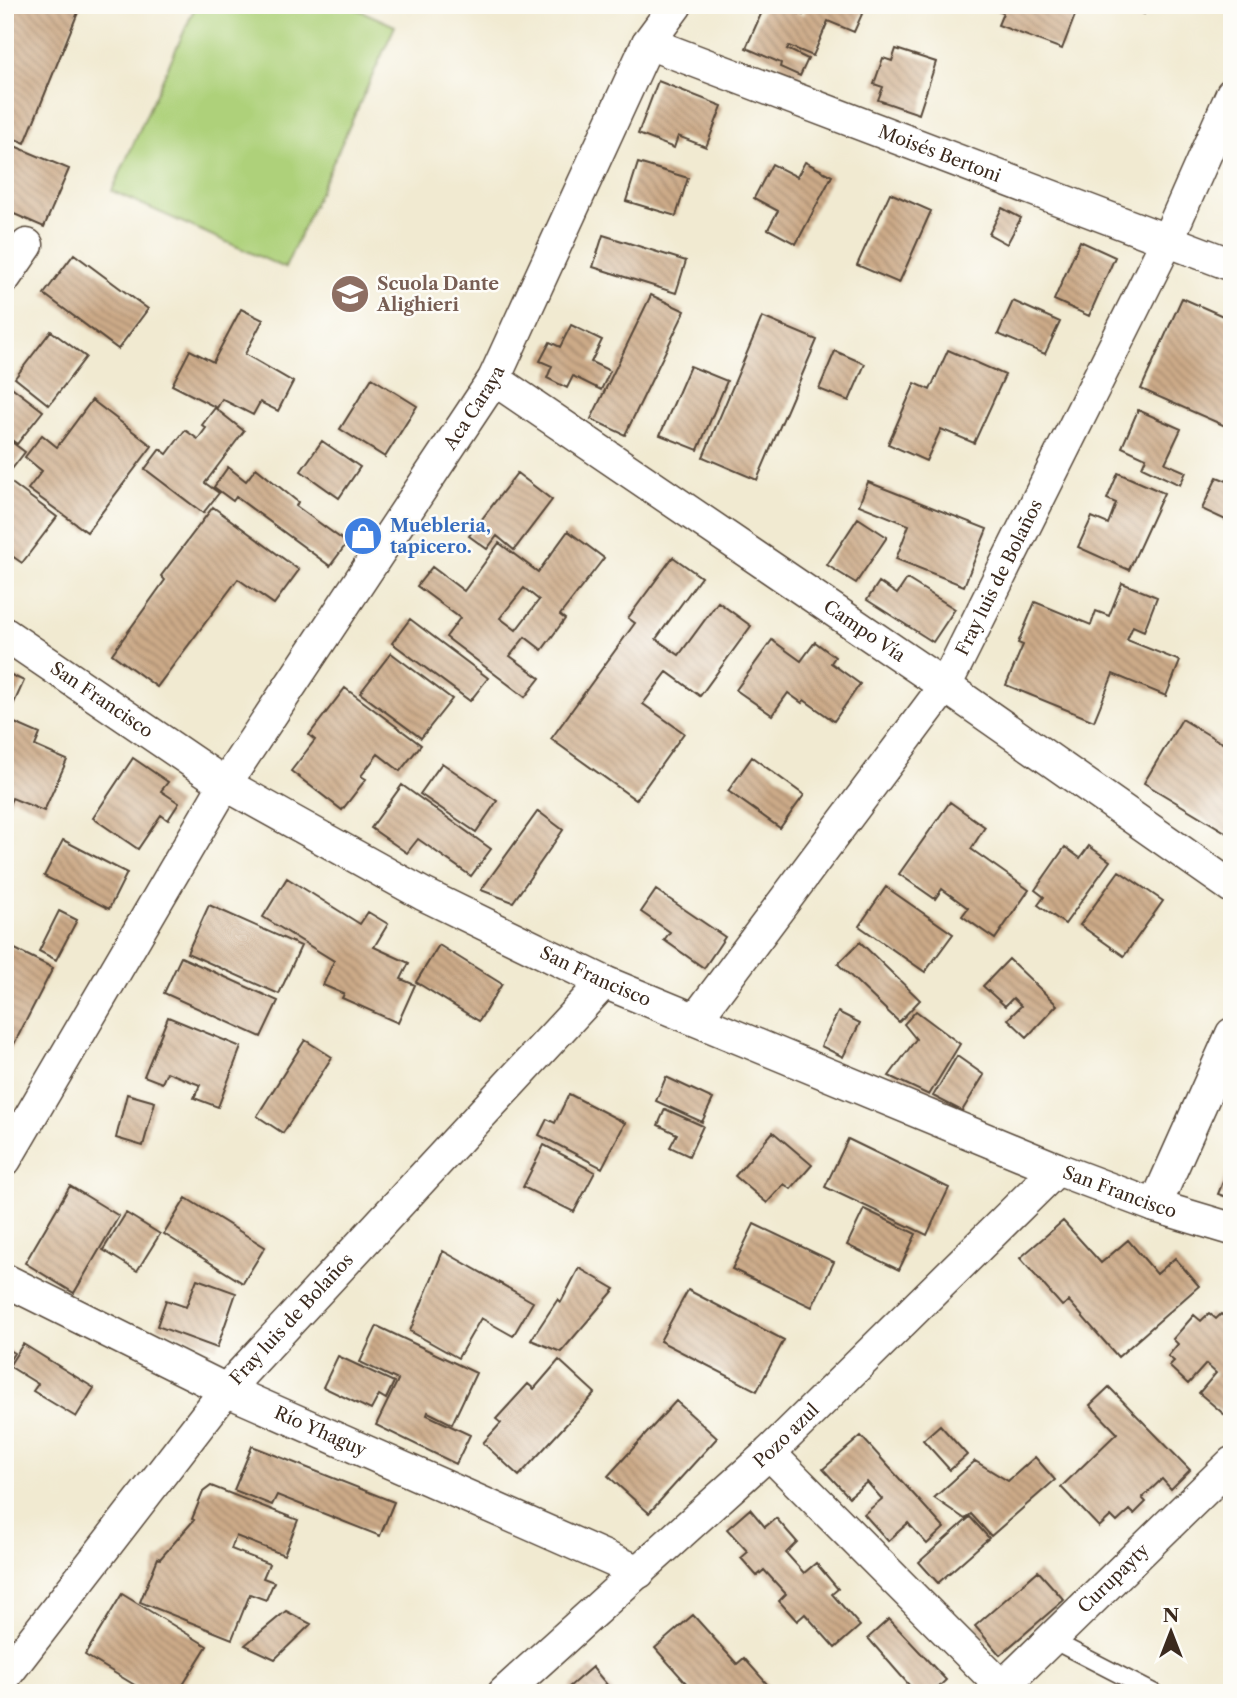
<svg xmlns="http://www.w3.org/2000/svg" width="1237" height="1698" viewBox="0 0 1237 1698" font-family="'Libre Caslon Text',serif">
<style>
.pitch{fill:#aed17a;stroke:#747e4c;stroke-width:2}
.building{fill:url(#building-back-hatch);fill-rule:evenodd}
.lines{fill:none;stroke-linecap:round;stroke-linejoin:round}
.service-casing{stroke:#564739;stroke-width:19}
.minor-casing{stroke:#564739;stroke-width:35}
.service{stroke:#fff;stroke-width:16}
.minor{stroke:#fff;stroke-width:32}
.labels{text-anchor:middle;stroke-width:5;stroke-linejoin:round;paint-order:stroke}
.street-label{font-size:18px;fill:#3b2a1e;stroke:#fdfcf7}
.education-label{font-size:18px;font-weight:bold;fill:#785e54;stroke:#fdfcf7;text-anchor:start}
.shop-label{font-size:18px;font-weight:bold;fill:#366cbe;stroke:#fdfcf7;text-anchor:start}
</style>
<defs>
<pattern id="building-back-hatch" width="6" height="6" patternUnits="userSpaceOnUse" patternTransform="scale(1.75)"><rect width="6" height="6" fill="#ca8"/><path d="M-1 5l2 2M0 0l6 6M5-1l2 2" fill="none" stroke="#a78b6f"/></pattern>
</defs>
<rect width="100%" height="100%" fill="#fdfcf7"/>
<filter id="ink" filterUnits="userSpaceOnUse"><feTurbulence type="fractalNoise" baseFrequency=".0143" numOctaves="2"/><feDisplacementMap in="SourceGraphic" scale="14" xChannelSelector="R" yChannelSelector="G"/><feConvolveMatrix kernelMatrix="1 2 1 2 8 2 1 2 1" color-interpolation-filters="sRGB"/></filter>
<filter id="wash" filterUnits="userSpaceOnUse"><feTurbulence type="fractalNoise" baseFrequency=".00686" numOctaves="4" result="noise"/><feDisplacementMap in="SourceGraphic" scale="28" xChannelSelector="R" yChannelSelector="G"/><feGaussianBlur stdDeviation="1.57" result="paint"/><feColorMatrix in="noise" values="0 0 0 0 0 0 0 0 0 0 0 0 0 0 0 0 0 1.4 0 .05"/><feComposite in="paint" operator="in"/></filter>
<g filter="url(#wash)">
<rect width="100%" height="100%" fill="#f1ead1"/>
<path class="pitch" d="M196,5H348L395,26L285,268L112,191Z"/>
<g id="blocks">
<path class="building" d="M5,5H81L25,143L5,135Z
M765,5H780L803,15L805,11L792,5H866L854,32L828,21L813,56L789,46L787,49L808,59L800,76L780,67L781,63L746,48Z
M983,5H1079L1062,49L998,25L1003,13Z
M1122,5H1148L1144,14Z
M896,49L936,62L919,114L878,100L883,87L874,84L883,58L892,61Z
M658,81L722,106L706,147L678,136L674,148L638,134Z
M5,142L69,169L44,227L5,210Z
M805,162L832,176L796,244L768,229L778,211L754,198L772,164L797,177Z
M638,163L688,178L676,216L626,201Z
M890,193L931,211L899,283L857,265Z
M1002,208L1021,218L1007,244L989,234Z
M603,235L686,261L676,293L593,267Z
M1080,241L1115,257L1089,316L1054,300Z
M74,254L148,309L118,349L44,294Z
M651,295L685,311L625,435L591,419Z
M1182,298L1232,320V429L1141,389Z
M1013,301L1060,322L1045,354L998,334Z
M241,309L263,320L245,354L293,382L278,411L260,402L253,415L222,399L217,408L172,385L190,350L213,362Z
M762,317L817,340L757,480L703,457Z
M571,325L602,340L591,362L610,371L601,390L573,376L567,388L547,378L552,366L540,361L550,342L560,347Z
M51,331L86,357L49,405L15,378Z
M948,350L1005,375L974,443L941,429L926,461L888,444L915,383L930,390Z
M835,351L865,364L849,401L819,389Z
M690,366L727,381L698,450L660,435Z
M372,378L417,406L385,457L340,429Z
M5,382L43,411L17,444L5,435Z
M92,400L152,446L87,532L28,489L42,471L25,457L42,435L57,447Z
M215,408L244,431L205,483L219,493L203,513L145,469L160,449L167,454L185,430L198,439L206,428L202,425Z
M1138,410L1181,429L1165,463L1186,472L1180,485L1142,467L1146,458L1122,447Z
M5,437L25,452L5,478Z
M322,441L360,467L339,498L301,471Z
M228,467L246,481L256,468L298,502L296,506L347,543L330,566L236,497L233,501L214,487Z
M517,473L552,500L514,550L497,536L487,549L469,536Z
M1118,473L1164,493L1129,570L1078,547L1092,517L1108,524L1116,503L1107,499Z
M1217,477L1232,483V523L1202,509Z
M5,478L57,517L22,563L5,551Z
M868,482L987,529L964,586L896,559L909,525L859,505Z
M213,507L299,570L274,604L238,579L157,687L112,654L165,580L161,576Z
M858,518L887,537L856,583L827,565Z
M568,531L604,558L560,615L565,619L542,650L525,637L510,656L540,678L525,697L446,637L460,618L417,586L432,567L464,591L499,543L538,572ZM524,588L539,600L516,630L500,618Z
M673,557L701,577L656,639L679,655L718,602L751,626L700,696L667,672L643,704L684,733L636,800L551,739L635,623L628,618Z
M907,579L955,609L933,642L867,600L879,582L897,594Z
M1122,583L1157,597L1144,631L1133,626L1127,640L1180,661L1166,696L1113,674L1094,721L1006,685L1023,645L1018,643L1035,602L1091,625L1096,611L1109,616Z
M410,619L488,678L470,701L392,643Z
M772,640L801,661L815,642L835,657L831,663L860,684L834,721L804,700L802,703L788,693L772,715L736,690Z
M391,653L452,699L421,738L360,693Z
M5,672L24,681L5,723Z
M345,688L421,745L400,771L378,754L361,776L366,779L342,810L291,771L315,740L309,735Z
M1182,719L1232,749V836L1144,783Z
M10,721L40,734L35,746L67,760L44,811L12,798L9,805L5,803V731Z
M752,757L804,795L780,828L728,791Z
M133,758L168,782L161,791L179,803L168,820L161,815L138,849L93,818Z
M442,763L497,801L476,832L420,794Z
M402,785L491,849L471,876L418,839L407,853L371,828Z
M950,802L985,827L971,849L1029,890L995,939L962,916L968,908L942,889L935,899L899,874Z
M538,811L563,830L513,902L481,890Z
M63,840L127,873L109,909L44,876Z
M1089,846L1110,861L1065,924L1038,905L1044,897L1035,890L1065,847L1080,858Z
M1119,871L1163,901L1124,956L1080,925Z
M287,878L360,924L368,912L388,924L374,947L409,963L401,979L415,985L398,1023L342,998L344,994L323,985L334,961L263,917Z
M886,887L953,934L925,972L859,926Z
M656,890L725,937L704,968L664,940L670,932L641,912Z
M209,905L301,946L279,994L187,953Z
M59,911L77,920L56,960L39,951Z
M860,942L920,1000L899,1022L838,964Z
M5,944L53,968L11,1050L5,1047Z
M439,945L502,984L479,1021L416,982Z
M181,957L278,1001L261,1037L164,993Z
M1009,959L1057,1005L1027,1037L1008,1019L1021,1006L1013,998L1005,1006L983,986Z
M916,1011L960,1044L929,1095L889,1076L916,1039L904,1024Z
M838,1012L860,1023L843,1057L821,1046Z
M168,1017L241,1047L218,1107L194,1098L200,1085L167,1072L162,1083L144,1076Z
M305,1040L332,1057L283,1133L257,1116Z
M957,1056L984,1075L962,1111L933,1096Z
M666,1077L713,1099L702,1122L656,1101Z
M127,1094L155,1102L143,1146L116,1138Z
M569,1094L625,1123L602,1168L539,1135L547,1119L555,1123Z
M665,1109L703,1126L689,1156L670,1147L677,1134L658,1125Z
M773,1132L812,1165L791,1189L784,1184L767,1203L735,1176Z
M848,1139L949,1188L927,1235L825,1187Z
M544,1145L595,1172L574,1212L523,1187Z
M1232,1160V1199L1218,1194Z
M70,1186L119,1216L74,1293L25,1263Z
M186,1198L265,1247L243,1283L164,1234Z
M864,1209L916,1234L899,1270L847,1245Z
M126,1213L160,1234L137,1271L103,1250Z
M1063,1221L1101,1263L1128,1240L1157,1274L1175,1258L1199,1286L1118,1357L1069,1301L1062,1306L1020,1258Z
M754,1224L834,1262L812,1307L732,1269Z
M443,1251L533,1302L513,1336L481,1318L458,1358L410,1331Z
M579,1268L615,1289L561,1352L531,1340L558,1299L561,1302Z
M197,1279L236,1293L217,1348L157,1326L166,1300L186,1307Z
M688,1290L784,1340L757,1391L660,1341Z
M1209,1313L1216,1319L1221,1314L1232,1324V1421L1199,1393L1216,1373L1206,1364L1188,1384L1169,1366L1174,1361L1168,1356L1178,1344L1173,1339L1194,1315L1201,1321Z
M377,1326L476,1373L452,1424L428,1412L427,1415L470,1435L456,1464L376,1425L398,1380L360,1362Z
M23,1344L94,1388L76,1417L33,1391L38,1384L9,1366Z
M5,1348L14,1353L5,1367Z
M338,1356L394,1382L386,1399L379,1395L371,1410L323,1387Z
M559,1360L595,1393L519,1476L483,1443L501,1423L496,1419L528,1384L534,1389Z
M1109,1387L1190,1470L1171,1489L1162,1479L1142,1498L1146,1502L1134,1514L1130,1510L1117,1522L1111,1516L1099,1527L1061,1487L1117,1433L1090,1405Z
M676,1401L717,1438L649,1513L608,1476Z
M940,1425L967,1455L950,1470L923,1440Z
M861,1436L944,1528L927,1544L908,1523L888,1541L864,1514L882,1499L867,1482L849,1497L823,1469Z
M252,1446L394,1502L380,1536L277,1495L272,1505L234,1490Z
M1035,1457L1055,1480L991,1536L971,1514L965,1519L934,1498L975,1461L1008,1481Z
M211,1486L298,1520L284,1555L236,1536L231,1549L269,1564L263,1578L274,1582L266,1600L250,1594L232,1639L140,1602L158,1558L160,1559L194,1520L192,1519L203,1492Z
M750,1509L765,1527L776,1518L797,1542L786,1553L804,1573L816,1563L838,1589L832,1594L860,1626L835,1648L805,1614L797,1621L779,1601L786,1594L764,1570L757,1576L741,1558L748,1552L727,1529Z
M970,1517L989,1538L938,1583L919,1562Z
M1038,1571L1064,1600L1000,1655L975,1626Z
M122,1594L207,1646L178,1693H148L85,1655Z
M286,1611L311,1624L275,1659L245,1645Z
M693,1615L737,1664L744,1658L775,1693H734L731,1690L728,1693H695L655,1648Z
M889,1619L946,1680L932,1693L928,1689L923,1693H916L868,1638Z
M592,1667L614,1693H574L569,1687Z"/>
</g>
</g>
<g filter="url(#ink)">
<use href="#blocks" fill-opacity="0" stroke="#564739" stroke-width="2"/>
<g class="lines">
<g class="service-casing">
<path id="service" d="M1052,1640L1155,1693"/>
</g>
<g class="minor-casing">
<g id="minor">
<path id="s1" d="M648,43L1232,265"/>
<path d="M5,277L27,245"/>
<path id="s2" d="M494,379L945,686L1232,887"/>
<path id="s3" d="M5,634L225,784L423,894L604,982L1057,1169L1155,1206L1232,1229"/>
<path id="s4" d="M696,1019L945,686L1167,241L1232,94"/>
<path id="s5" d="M5,1160L225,784L494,379L648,43L676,5"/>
<path d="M1155,1206L1232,1034"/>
<path id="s6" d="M5,1280L226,1390L639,1572"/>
<path d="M769,1453L1002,1687"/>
<path id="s7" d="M5,1676L226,1390L604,982"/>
<path id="s8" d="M504,1693L769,1453L1057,1169"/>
<path id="s9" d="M996,1693L1232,1463"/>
</g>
</g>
<use href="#service" class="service"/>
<use href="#minor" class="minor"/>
</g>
</g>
<defs>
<g id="school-disc" transform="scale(2.0125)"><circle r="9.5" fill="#8d6e63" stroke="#fdfcf7"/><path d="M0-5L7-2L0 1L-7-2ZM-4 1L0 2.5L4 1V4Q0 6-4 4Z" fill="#fff"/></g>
<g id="shop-disc" transform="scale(2.0125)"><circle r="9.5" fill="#3f7fe0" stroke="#fdfcf7"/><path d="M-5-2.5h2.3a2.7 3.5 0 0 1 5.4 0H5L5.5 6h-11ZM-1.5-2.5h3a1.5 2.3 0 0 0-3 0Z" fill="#fff"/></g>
</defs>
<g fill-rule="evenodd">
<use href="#school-disc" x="350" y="294"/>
<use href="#shop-disc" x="363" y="536"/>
</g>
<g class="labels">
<g class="street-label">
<text dy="6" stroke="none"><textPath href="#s1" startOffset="312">Moisés Bertoni</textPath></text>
<text dy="6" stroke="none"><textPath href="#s5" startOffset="887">Aca Caraya</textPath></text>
<text dy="6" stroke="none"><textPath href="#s4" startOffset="537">Fray luis de Bolaños</textPath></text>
<text dy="6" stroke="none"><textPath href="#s2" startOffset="448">Campo Vía</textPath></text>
<text dy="6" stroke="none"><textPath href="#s3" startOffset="117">San Francisco</textPath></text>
<text dy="6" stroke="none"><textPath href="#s3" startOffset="684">San Francisco</textPath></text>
<text dy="6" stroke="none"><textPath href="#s3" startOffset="1251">San Francisco</textPath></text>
<text dy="6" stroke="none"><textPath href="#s7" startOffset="458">Fray luis de Bolaños</textPath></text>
<text dy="6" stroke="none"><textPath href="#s6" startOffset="350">Río Yhaguy</textPath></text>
<text dy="6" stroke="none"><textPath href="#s8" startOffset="382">Pozo azul</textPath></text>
<text dy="6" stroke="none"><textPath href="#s9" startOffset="164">Curupayty</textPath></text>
</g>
<g class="education-label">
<text x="377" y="290">Scuola Dante<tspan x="377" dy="21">Alighieri</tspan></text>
</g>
<g class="shop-label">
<text x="390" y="532">Muebleria,<tspan x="390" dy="21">tapicero.</tspan></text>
</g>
</g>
<rect width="1237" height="1698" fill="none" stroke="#fdfcf7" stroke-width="28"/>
<g transform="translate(1171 1632)" stroke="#fdfcf7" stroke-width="5" paint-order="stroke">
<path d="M0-5L12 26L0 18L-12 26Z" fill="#3b2a1e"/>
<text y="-10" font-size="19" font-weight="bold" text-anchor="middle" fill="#3b2a1e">N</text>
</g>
</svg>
